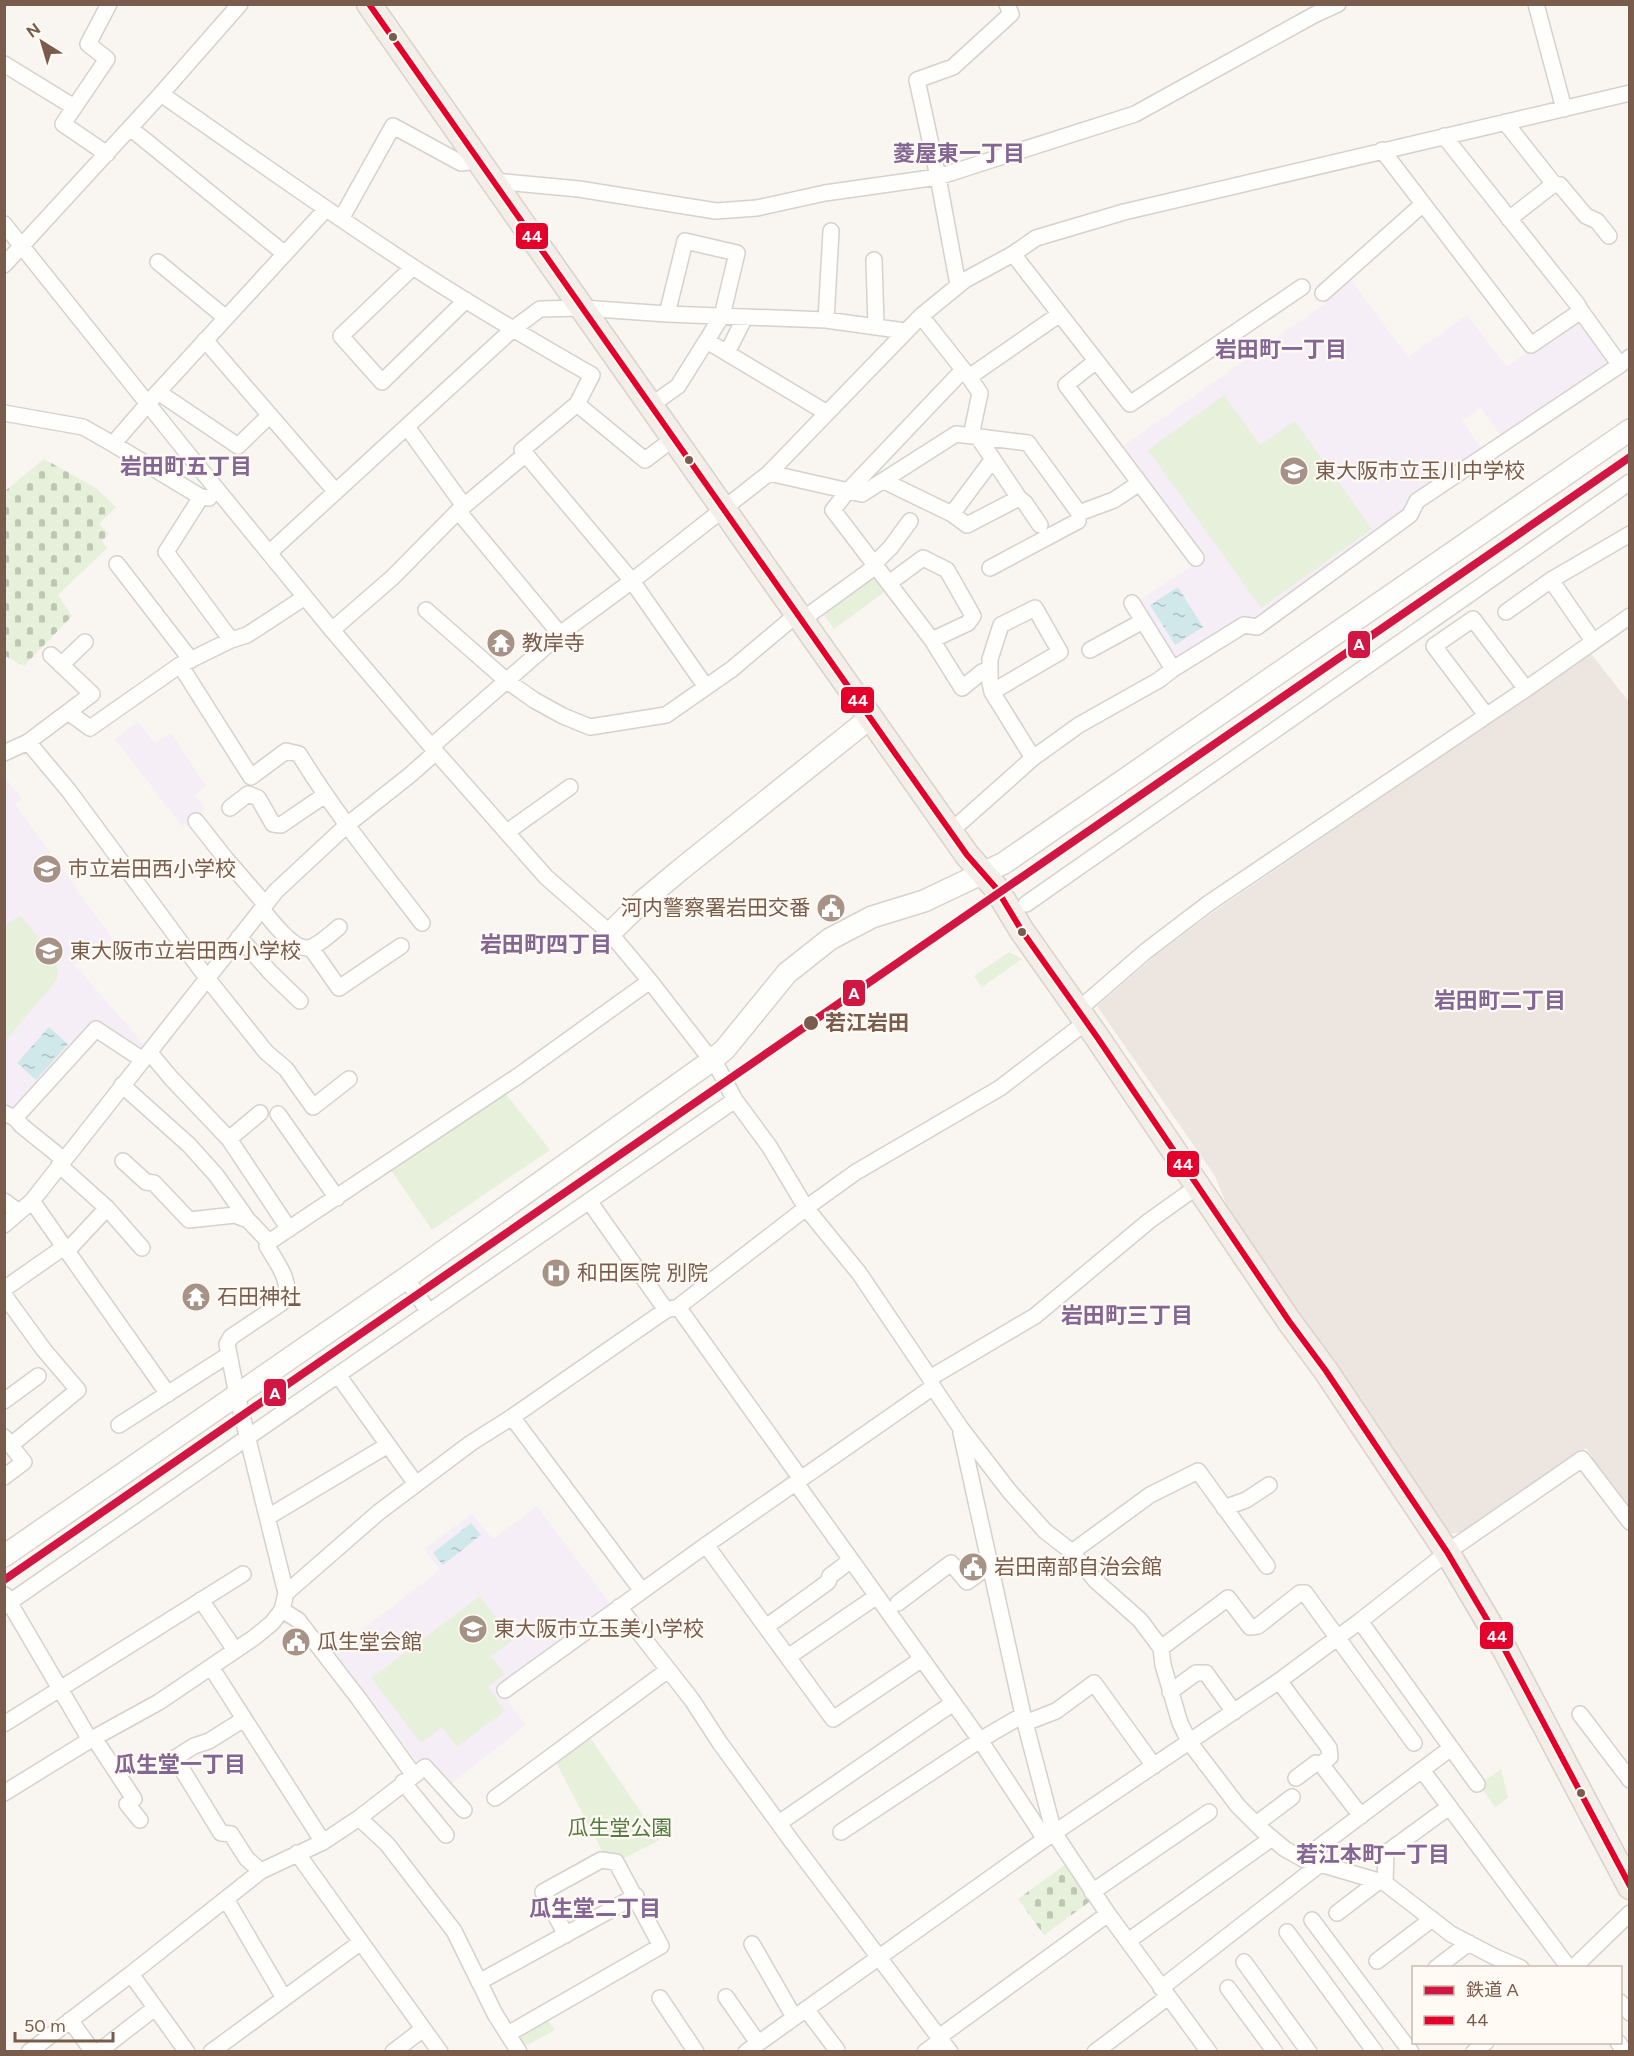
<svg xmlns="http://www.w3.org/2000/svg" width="1634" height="2056" viewBox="0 0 1634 2056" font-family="Figtree,'Noto Sans JP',sans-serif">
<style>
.industrial{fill:#ede5e0}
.education{fill:#f6eef6}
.cemetery{fill:url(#cemetery-stones)}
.green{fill:#e7f0db}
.water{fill:url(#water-ripples)}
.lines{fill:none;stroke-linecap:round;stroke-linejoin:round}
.street-casing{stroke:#d7d1cb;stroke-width:18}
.secondary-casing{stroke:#d9d2cb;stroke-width:24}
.primary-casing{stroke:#dad1cc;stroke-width:27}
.street{stroke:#fefefd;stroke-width:15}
.secondary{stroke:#fefefd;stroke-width:21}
.primary{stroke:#f3eee8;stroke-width:24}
.bus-1-casing{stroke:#fffaf3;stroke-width:10}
.bus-1{stroke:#e4002b;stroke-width:6}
.rail-1-casing{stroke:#fffaf3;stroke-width:12}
.rail-1{stroke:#d21644;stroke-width:8}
.bus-dot{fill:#7a5c4d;stroke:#fffaf3;stroke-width:2}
.labels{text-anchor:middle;stroke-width:4.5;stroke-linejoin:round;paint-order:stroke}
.poi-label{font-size:21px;fill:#7a5c4d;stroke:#fffaf3;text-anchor:start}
.stop-label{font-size:21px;font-weight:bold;fill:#7a5c4d;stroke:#fffaf3;text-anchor:start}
.park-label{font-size:21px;fill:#537a41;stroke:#fffaf3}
.neighbourhood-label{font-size:22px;font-weight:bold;fill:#846695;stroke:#fffaf3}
.line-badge{stroke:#fffaf3;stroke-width:2}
.badge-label{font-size:16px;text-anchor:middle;font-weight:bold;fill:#fff}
</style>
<defs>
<pattern id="cemetery-stones" width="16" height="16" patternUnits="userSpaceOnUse" patternTransform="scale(1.5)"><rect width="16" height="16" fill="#e7f0db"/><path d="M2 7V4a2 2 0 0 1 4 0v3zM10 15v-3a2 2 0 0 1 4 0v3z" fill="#c0c6b4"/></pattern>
<pattern id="water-ripples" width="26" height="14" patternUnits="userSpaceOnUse" patternTransform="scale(1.5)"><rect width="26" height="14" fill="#d0e8ea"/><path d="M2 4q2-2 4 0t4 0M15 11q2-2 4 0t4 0" fill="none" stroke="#aebfc0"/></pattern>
</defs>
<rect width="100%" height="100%" fill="#f9f5f0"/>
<path class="industrial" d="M1591,654L1630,703L1629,1517L1591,1466L1592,1456L1586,1448L1467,1532L1446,1534L1231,1216L1215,1176L1097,1006L1156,955L1215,911Z"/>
<path class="education" d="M1349,278L1408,357L1467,315L1507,367L1574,318H1580L1611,363L1503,438L1480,408L1462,421L1484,452L1473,460L1460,463L1413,497L1407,512L1257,623L1175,664L1135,603L1195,564L1203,562L1145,485L1120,448L1322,306Z
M138,722L155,743L171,733L206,786L195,795L205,809L182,826L115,739Z
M4,776L22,799L15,804L113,939L74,964L146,1047L138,1055L95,1026L16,1114L4,1109Z
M537,1506L613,1607L499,1690L526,1725L448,1786L423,1759L417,1762L334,1651L440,1570L424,1549L472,1514L493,1539Z"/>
<path class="cemetery" d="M44,459L96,488L116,507L99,524L109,534L102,541L107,548L58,595L72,616L24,666L5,656V491Z
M1069,1862L1092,1900L1044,1935L1018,1899Z"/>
<path class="green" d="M1224,395L1260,445L1295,421L1372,529L1261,608L1148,450Z
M877,570L890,588L834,629L821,611Z
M20,915L57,960V980L5,1041V926Z
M1009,952L1022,959L982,987L974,976Z
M505,1093L550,1150L432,1230L391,1170Z
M480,1596L513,1640L491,1656L505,1674L488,1687L505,1711L457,1747L442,1727L421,1743L371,1678Z
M591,1739L660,1840L622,1859L603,1853L556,1762Z
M1501,1769L1508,1798L1495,1807L1479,1785Z
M546,2018L555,2030L524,2047L516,2035Z"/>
<path class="water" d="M1178,587L1203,627L1175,645L1150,605Z
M49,1027L68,1044L36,1080L17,1063Z
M471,1523L481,1535L443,1565L433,1553Z"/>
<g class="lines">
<g class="street-casing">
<path id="street" d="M1536,4L1564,109
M4,64L74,107
M161,94C245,152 327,211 413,267C471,305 531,340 592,375L577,404
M1505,122L1554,184L1509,219
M130,128L285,254
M1444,136L1577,304L1581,311L1620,365
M1382,150L1531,345L1581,311
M107,154L63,124L107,59L88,44L109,4
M493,181L579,189L716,211L757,208L825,193L938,177L1135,114L1314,15L1338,4
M1554,184L1560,185L1586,216L1597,221L1609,236
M341,219L393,126L461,163L469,162L476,157
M4,224L184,449L332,630L436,752L546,877L610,933L650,981L719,1070L735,1100L769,1146L806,1208L859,1273L930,1378L933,1387L960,1427L1010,1492L1045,1531L1072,1552L1096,1581L1140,1620L1161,1648L1163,1665L1180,1723L1190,1743L1238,1806L1262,1830L1285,1849L1303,1859L1385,1883L1451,1934L1493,1956L1521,1968
M1013,254L1130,404L1302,287
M874,260L876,326
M158,262L226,318
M4,265L161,94L240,4
M413,267L341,336L382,382L466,300
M958,285L938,177L917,80L953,67L1011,14L1007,4
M1323,293L1423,204
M921,316L969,377L980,393L971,436
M826,320L831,231
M205,340L336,492
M707,341L827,413
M727,353L745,317
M1096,361L1066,385L1196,558
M969,377L1060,314
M158,392L238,446L270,415
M650,406L678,386L722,316L737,253L685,241L667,314
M4,413L83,427L113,444L158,392L326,209
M407,427L464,506
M978,437L1019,498L1025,503L1040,525
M673,439L645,460L577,404L522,450L632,581L706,687
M113,444L201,497L209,498
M769,473L862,494L956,434L1028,443L1079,513L1114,500L1135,486
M884,481L952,514L967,525L1019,498
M201,497L166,552L231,640
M458,511L560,634
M952,514L993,459
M269,553L513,329L540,309L582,308L667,314L826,320L905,331
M875,563L891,547L910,521
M117,564L191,660
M990,568L1078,521L1079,513
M1551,580L1593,641
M889,583L923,558L947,570L973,616L968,623L932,640L833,510L847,492L963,370
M1132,603L1173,669
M426,610L507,681L534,700L563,716L590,727L666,715L732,669L789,621L810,614L876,566
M1506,612L1551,580L1630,534
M332,630L393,577L458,511L526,454
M932,640L962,688L982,672L990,669
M1090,650L1143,621
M51,655L92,694L68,712
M61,665L85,642
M180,665L251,777L286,751L299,754C335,813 380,868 422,923
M1486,715L1434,646L1473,619L1526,689
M28,742L69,791L207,978L266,1052L286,1069L313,1107L349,1079
M432,746L560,634L632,581L769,473L921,316L965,280L1013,254L1036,238L1124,212L1630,93
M4,753L28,742L68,712L90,728L180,665L231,640L247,635L305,597
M1033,758L1079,725L1159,680L1173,669L1244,625L1257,627L1410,515L1417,501L1620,365L1630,357
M230,808L248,794L258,798L273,824L281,825L325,795
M196,821L226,859L265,904
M951,831L1033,758L992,692L990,683V659L1001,625L1035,608L1060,652L992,692
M507,832L570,787
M1026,904L1630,482
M262,909C271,920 295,954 312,947C322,942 331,934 339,927
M239,937L270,972L300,1001
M311,948L339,988L401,946
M1078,1010L1146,951L1209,903L1526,689L1630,616
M150,1053L171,1078L229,1139L260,1113
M122,1085L189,1145L216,1175L248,1220
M4,1113L15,1118L22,1126L63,1159
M278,1114L337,1198
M15,1118L96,1029L143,1060
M229,1139L289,1229
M123,1161L146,1182L154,1183L189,1220L235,1215L248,1220L269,1242
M59,1165L107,1208L142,1248
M4,1201L19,1212
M32,1201L67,1251
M589,1201L666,1310
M107,1208L67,1251L168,1394
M4,1225L32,1201L276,891L347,825L410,775L436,752
M406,1278L428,1311
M4,1289L64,1247
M4,1295L44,1350L78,1390L11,1445
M678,1307L801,1479
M338,1375L388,1445
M930,1378L1035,1316L1149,1221L1198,1186
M4,1401L38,1376
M512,1417L642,1591
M119,1425L228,1355
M961,1433L1023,1715L1054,1833L1108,1914L1209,2052
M4,1437L24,1462L4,1477
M796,1483L980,1740L1045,1839
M1224,1508L1246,1500L1269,1485
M268,1517L388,1445L416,1484
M706,1545L833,1719L922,1659
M1072,1552L1150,1495L1198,1471L1267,1566
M286,1593L379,1512L471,1443L512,1417L666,1310L678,1307L806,1208L856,1172L1000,1088L1086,1022
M5,1595L90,1740
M201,1600L235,1650
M898,1603L951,1563L967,1582L990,1565
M4,1606L735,1100
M619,1607L692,1700L720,1743L793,1843L950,2052
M282,1610L298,1620L359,1699L413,1774
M1360,1621L1477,1784
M766,1627L828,1582L830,1576L851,1560
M1161,1648L1228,1598L1250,1627L1258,1626L1300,1593H1305L1414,1743
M788,1657L877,1596
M211,1667L323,1842
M1279,1681L1329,1748L1330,1757L1321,1764L1361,1816
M505,1690L706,1545L933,1387
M1170,1692L1196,1673H1206L1234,1712
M1580,1714L1630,1780
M244,1719L209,1741L194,1746L175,1758L221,1833L231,1834L247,1859L261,1871
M1025,1723L1056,1711L1094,1683L1154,1766
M4,1724L243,1574
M94,1738L134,1799L127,1804L140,1820
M1422,1770L1569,1968
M1296,1778L1316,1763L1321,1764
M403,1782L446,1835
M4,1793L90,1740L159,1702L255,1637L272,1623L282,1610L286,1593L237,1395L227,1344L231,1337L286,1300C291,1280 277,1263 267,1246L269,1242L518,1076L650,981
M495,1798L668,1670
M359,1818L387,1844L454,1931L495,2014L519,2052
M779,1823L953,1703
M1256,1824L1292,1797
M841,1832L980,1740L1023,1715
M297,1853L440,2052
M1303,1859L1451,1748
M1385,1883L1386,1853L1449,1807
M1092,1892L1209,1812
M226,1899L284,1998
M1337,1913L1379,1881
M1312,1920L1411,2052
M1287,1932L1375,2052
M1128,1941L1272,1838
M752,1944L794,2017
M1377,1961L1432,1919
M1244,1962L1309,2052
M1436,1968L1469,1943
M1573,1968L1630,1913
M479,1982L636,1896
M1161,1988L1319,1865
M1228,1988L1275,2052
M726,1997L758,2043
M660,1998L696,2052
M1620,2002L1630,2013
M806,2009L837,2050
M70,2020L93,2052
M508,2034L661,1946L616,1862L601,1860L543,1892L566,1935
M939,2037L1108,1914
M1618,2042L1622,2048
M29,2052L131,1974
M98,2052L155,2008
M187,2052L131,1974L261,1871L323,1842L359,1818L425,1767L464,1810
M211,2052L361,1942
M393,2052L423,2029
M746,2052L1045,1839L1279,1681L1360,1621L1453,1548L1582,1459L1630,1522
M925,2052L941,2040
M1095,2052L1168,1997
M1474,2052L1486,2042"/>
</g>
<g class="secondary-casing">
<path id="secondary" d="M610,933L643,901L680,870L870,718
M4,1556L406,1278L711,1061L725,1049L787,973L830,939L872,917L924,901L1004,863L1630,430"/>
</g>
<g class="primary-casing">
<path id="primary" d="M369,4C568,288 766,573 967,855L996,888L1022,931L1097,1037L1289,1321L1326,1371L1447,1552L1505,1650L1630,1887"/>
</g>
<use href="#street" class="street"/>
<use href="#secondary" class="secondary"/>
<use href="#primary" class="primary"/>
<g class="bus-1-casing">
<path id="bus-1" d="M369,4L892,749L967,855L996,888L1022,931L1097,1037L1289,1321L1326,1371L1447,1552L1505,1650L1630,1886"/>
</g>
<use href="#bus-1" class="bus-1"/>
<g class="rail-1-casing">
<path id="rail-1" d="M4,1580L1630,457"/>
</g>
<use href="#rail-1" class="rail-1"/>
</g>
<defs>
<g id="school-disc" transform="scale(1.5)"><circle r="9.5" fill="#a69286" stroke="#fffaf3"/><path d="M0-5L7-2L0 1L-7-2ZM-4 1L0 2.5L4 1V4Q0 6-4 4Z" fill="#fff"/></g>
<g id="temple-disc" transform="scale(1.5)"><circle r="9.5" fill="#a69286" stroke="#fffaf3"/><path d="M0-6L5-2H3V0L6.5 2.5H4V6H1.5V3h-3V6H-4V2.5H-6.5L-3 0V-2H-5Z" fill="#fff"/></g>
<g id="civic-disc" transform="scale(1.5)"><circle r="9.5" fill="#a69286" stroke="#fffaf3"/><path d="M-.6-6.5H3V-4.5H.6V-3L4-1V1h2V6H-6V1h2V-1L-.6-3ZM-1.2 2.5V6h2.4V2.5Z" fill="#fff"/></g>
<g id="hospital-disc" transform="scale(1.5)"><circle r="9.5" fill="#a69286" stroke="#fffaf3"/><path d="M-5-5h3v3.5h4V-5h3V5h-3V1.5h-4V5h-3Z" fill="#fff"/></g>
</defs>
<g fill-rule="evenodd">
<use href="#school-disc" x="1294" y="471"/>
<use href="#temple-disc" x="501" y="643"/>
<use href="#school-disc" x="47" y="869"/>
<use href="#civic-disc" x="831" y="908"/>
<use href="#school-disc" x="49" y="951"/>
<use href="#hospital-disc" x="556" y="1273"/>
<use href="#temple-disc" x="196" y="1297"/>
<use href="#civic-disc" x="973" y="1567"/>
<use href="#school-disc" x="473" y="1629"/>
<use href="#civic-disc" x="296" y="1642"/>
</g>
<g class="bus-dot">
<circle cx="393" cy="37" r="5"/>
<circle cx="689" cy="460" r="5"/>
<circle cx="1022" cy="932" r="5"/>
<circle cx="811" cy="1023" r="8"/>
<circle cx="1581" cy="1793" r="5"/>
</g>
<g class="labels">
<g class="poi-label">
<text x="1315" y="478">東大阪市立玉川中学校</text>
<text x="522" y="650">教岸寺</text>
<text x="68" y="876">市立岩田西小学校</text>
<text x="810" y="915" text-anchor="end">河内警察署岩田交番</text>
<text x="70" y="958">東大阪市立岩田西小学校</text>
<text x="577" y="1280">和田医院 別院</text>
<text x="217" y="1304">石田神社</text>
<text x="994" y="1574">岩田南部自治会館</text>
<text x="494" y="1636">東大阪市立玉美小学校</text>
<text x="317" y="1649">瓜生堂会館</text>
</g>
<g class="stop-label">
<text x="825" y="1030">若江岩田</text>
</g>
<g class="park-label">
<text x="620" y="1835">瓜生堂公園</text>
</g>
<g class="neighbourhood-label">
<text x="959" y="161">菱屋東一丁目</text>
<text x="1281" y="357">岩田町一丁目</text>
<text x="186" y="474">岩田町五丁目</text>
<text x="546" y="952">岩田町四丁目</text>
<text x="1500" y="1008">岩田町二丁目</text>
<text x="1127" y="1323">岩田町三丁目</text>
<text x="180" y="1772">瓜生堂一丁目</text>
<text x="1373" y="1862">若江本町一丁目</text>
<text x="595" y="1916">瓜生堂二丁目</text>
</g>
</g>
<g class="line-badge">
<rect x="515" y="222" width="34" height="28" rx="6" fill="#e4002b"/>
<rect x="1347" y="630" width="24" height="29" rx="6" fill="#d21644"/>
<rect x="840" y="686" width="35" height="28" rx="6" fill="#e4002b"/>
<rect x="842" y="979" width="24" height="28" rx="6" fill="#d21644"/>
<rect x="1166" y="1150" width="34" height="28" rx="6" fill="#e4002b"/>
<rect x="263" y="1378" width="24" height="29" rx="6" fill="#d21644"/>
<rect x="1479" y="1621" width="35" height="29" rx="6" fill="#e4002b"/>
</g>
<g class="badge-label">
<text x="532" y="242">44</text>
<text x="1359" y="650">A</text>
<text x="858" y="706">44</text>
<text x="854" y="999">A</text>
<text x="1183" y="1170">44</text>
<text x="275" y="1399">A</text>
<text x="1497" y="1642">44</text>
</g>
<rect width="1634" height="2056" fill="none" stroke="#7a5c4d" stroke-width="12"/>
<rect x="1412" y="1966" width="210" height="78" fill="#fffaf3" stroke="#cabbb1" stroke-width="1.5"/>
<rect x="1424" y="1986" width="30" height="9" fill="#d21644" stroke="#cabbb1" stroke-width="1.5"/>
<text x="1466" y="1996" font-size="18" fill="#7a5c4d">鉄道 A</text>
<rect x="1424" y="2016" width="30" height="9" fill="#e4002b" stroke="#cabbb1" stroke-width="1.5"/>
<text x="1466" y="2026" font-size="18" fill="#7a5c4d">44</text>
<g transform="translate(42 42) rotate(323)" stroke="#fffaf3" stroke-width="4.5" paint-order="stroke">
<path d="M0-4.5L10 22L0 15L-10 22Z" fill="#7a5c4d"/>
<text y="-9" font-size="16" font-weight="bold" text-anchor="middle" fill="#7a5c4d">N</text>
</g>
<path d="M15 2032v9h98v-9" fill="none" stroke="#7a5c4d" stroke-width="3"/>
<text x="24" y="2032" font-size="18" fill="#7a5c4d" stroke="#fffaf3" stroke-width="4.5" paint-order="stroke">50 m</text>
</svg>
